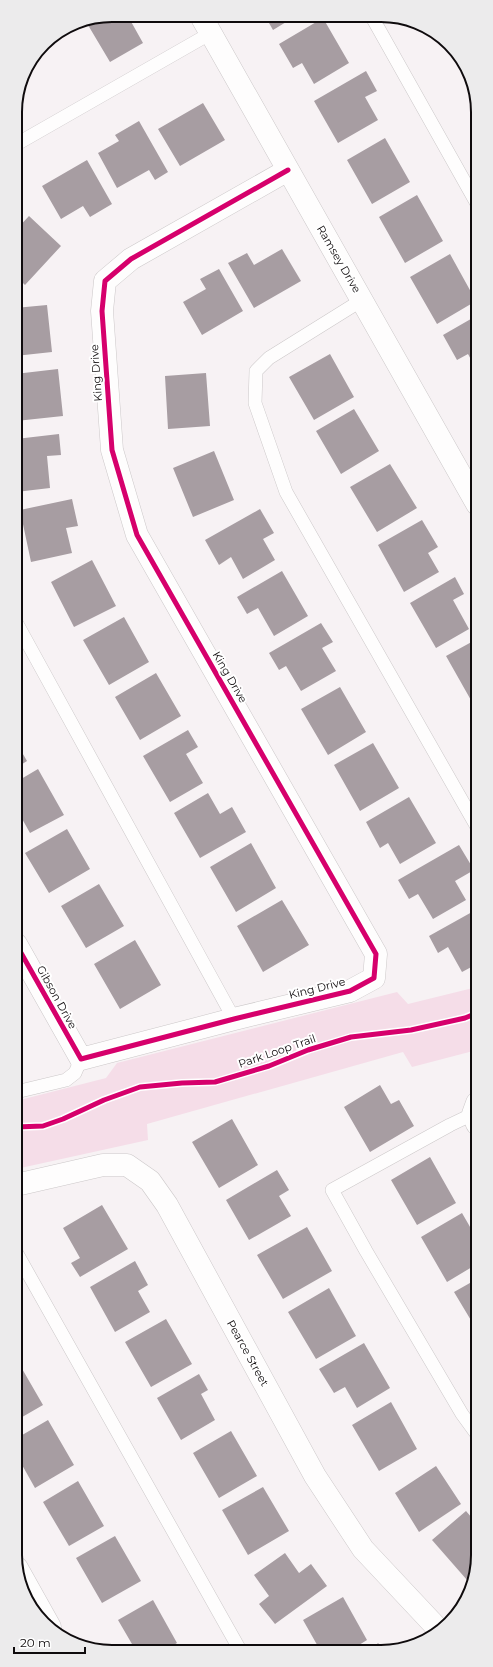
<svg xmlns="http://www.w3.org/2000/svg" width="493" height="1667" viewBox="0 0 493 1667" font-family="Montserrat,sans-serif">
<style>
.green{fill:#f5dde8}
.building{fill:#a79da2}
.lines{fill:none;stroke-linecap:round;stroke-linejoin:round}
.service-casing{stroke:#ccc8c9;stroke-width:14}
.minor-casing{stroke:#ccc8c9;stroke-width:23}
.service{stroke:#fefdfd;stroke-width:13}
.minor{stroke:#fefdfd;stroke-width:22}
.cycleway-casing{stroke:#fff;stroke-width:8}
.cycleway{stroke:#d6006c;stroke-width:5}
.labels{text-anchor:middle;stroke-width:4;stroke-linejoin:round;paint-order:stroke}
.street-label{font-size:11px;fill:#0f0b0d;stroke:#fff}
.rim{fill:none;stroke:#0f0b0d;stroke-width:2}
</style>
<rect width="100%" height="100%" fill="#f7f2f4"/>
<path class="green" d="M477,987V1050L412,1067L403,1052L147,1124L148,1140L16,1169V1101L106,1078L117,1063L397,992L408,1004Z"/>
<path class="building" d="M112,15H134L129,18L143,43L110,62L85,20Z
M265,16H296L273,30Z
M323,18L349,63L314,84L302,63L293,68L279,44Z
M366,71L377,91L365,97L378,120L338,143L314,101Z
M203,103L225,140L180,166L158,129Z
M139,121L168,172L155,180L149,170L117,188L98,153L119,141L115,135Z
M385,138L410,182L372,204L347,160Z
M87,160L112,204L90,217L83,206L61,219L42,186Z
M417,195L443,241L405,263L379,217Z
M29,216L61,246L25,285L15,275V231Z
M282,249L301,281L254,308L228,263L247,253L254,265Z
M450,254L476,301L437,324L410,277Z
M219,269L243,311L202,335L183,302L206,289L200,279Z
M47,305L52,352L15,356V308Z
M476,316V369L468,354L457,360L443,335Z
M330,354L354,397L314,420L289,377Z
M58,369L63,416L16,421L15,374Z
M206,373L210,426L168,429L165,376Z
M354,409L379,451L341,474L316,431Z
M59,434L61,455L47,456L50,488L16,492V439Z
M214,451L234,500L193,517L173,468Z
M390,464L417,508L377,532L350,487Z
M72,499L78,526L66,528L72,553L31,562L20,510Z
M260,509L274,533L263,539L275,560L243,579L231,557L219,565L205,540Z
M422,520L438,547L428,553L439,572L404,592L378,545Z
M92,560L116,606L74,627L51,582Z
M282,571L308,616L274,636L258,608L247,614L237,597Z
M455,577L464,594L453,600L469,629L436,648L410,603Z
M124,617L149,662L109,685L83,640Z
M321,623L333,642L322,648L336,671L301,691L286,666L279,670L269,653Z
M477,639V699L472,702L446,656Z
M156,673L181,716L140,740L115,697Z
M340,687L366,732L328,755L301,709Z
M188,730L198,747L186,754L203,783L170,802L143,756Z
M16,742L27,761L16,768Z
M373,743L399,788L360,811L334,765Z
M38,769L64,815L30,833L16,808V782Z
M208,793L220,814L232,807L246,832L200,858L174,813Z
M409,797L436,843L400,864L388,843L380,848L366,822Z
M67,829L90,869L49,893L25,853Z
M251,843L276,888L236,912L210,867Z
M459,845L474,870L455,881L466,900L433,919L418,894L409,899L398,880Z
M99,884L124,926L86,948L61,906Z
M282,900L309,945L263,972L237,926Z
M472,912L477,921V964L462,972L448,947L438,953L429,936Z
M135,940L161,985L120,1009L94,964Z
M380,1085L391,1104L399,1100L414,1126L370,1152L344,1107Z
M232,1119L258,1165L219,1188L192,1142Z
M430,1157L456,1203L417,1225L391,1180Z
M277,1170L289,1190L279,1196L291,1216L249,1240L226,1200Z
M102,1205L128,1249L80,1277L71,1263L80,1258L63,1228Z
M462,1213L477,1239V1264L447,1282L421,1237Z
M307,1227L332,1271L283,1299L257,1255Z
M135,1261L148,1285L138,1291L150,1312L115,1332L90,1287Z
M477,1279L478,1332L454,1292Z
M329,1288L356,1336L316,1359L288,1312Z
M166,1319L192,1364L151,1387L125,1342Z
M364,1343L390,1388L357,1408L345,1387L334,1393L319,1369Z
M17,1360L43,1405L17,1420Z
M199,1374L208,1390L201,1394L215,1420L181,1440L157,1398Z
M391,1402L417,1449L379,1471L352,1425Z
M48,1420L74,1465L35,1488L17,1456V1438Z
M231,1431L257,1476L219,1498L193,1453Z
M436,1466L461,1504L419,1532L395,1493Z
M78,1481L104,1526L69,1546L43,1502Z
M263,1487L289,1531L248,1555L222,1510Z
M466,1511L478,1525V1561L475,1573L467,1580L432,1540Z
M115,1536L141,1581L102,1603L76,1558Z
M285,1553L299,1573L311,1564L327,1586L275,1624L259,1604L269,1596L254,1575Z
M343,1597L367,1640L351,1650H320L303,1620Z
M153,1600L177,1643L165,1650H127L125,1648L132,1644L118,1620Z
M378,1643L385,1650H371Z
M199,1644L203,1650H188Z"/>
<g class="lines">
<g class="service-casing">
<path id="service" d="M372,17L476,202
M15,145L211,33
M362,300L269,358L256,371L255,403L286,492L477,827
M16,622L234,1019
M16,1092L66,1080L75,1073L81,1059
M473,1114L450,1125L332,1190L366,1251L462,1414L478,1436
M16,1252L240,1650"/>
</g>
<g class="minor-casing">
<path id="minor" d="M201,16L477,504
M16,944L81,1059L234,1019L350,991L374,978L376,954L137,535L112,450L102,311L105,281L131,259L288,170
M477,1103L473,1114L477,1124
M16,1185L103,1165H127L150,1181L167,1205L315,1476L363,1549L440,1631
M17,1568L50,1627"/>
</g>
<use href="#service" class="service"/>
<use href="#minor" class="minor"/>
<g class="cycleway-casing">
<path id="cycleway" d="M16,944L81,1059L234,1019L350,991L374,978L376,954L137,535L112,450L102,311L105,281L131,259L288,170
M16,1127L43,1126L63,1119L104,1100L140,1087L182,1083L215,1082L269,1066L308,1050L351,1037L411,1030L465,1018L477,1013"/>
</g>
<use href="#cycleway" class="cycleway"/>
</g>
<g class="labels">
<g class="street-label">
<text transform="translate(339 259) rotate(60)" y="4">Ramsey Drive</text>
<text transform="translate(96 373) rotate(-94)" y="4">King Drive</text>
<text transform="translate(230 677) rotate(60)" y="4">King Drive</text>
<text transform="translate(317 988) rotate(-14)" y="4">King Drive</text>
<text transform="translate(57 997) rotate(61)" y="4">Gibson Drive</text>
<text transform="translate(277 1051) rotate(-19)" y="4">Park Loop Trail</text>
<text transform="translate(248 1353) rotate(61)" y="4">Pearce Street</text>
</g>
</g>
<path d="M0 0H493V1667H0ZM112 22H381A90 90 0 0 1 471 112V1555A90 90 0 0 1 381 1645H112A90 90 0 0 1 22 1555V112A90 90 0 0 1 112 22Z" fill="#ecebec" fill-rule="evenodd"/>
<path class="rim" d="M112 22H381A90 90 0 0 1 471 112V1555A90 90 0 0 1 381 1645H112A90 90 0 0 1 22 1555V112A90 90 0 0 1 112 22Z"/>
<path d="M14 1647v6h71v-6" fill="none" stroke="#0f0b0d" stroke-width="2"/>
<text x="20" y="1647" font-size="12" fill="#0f0b0d" stroke="#ffffff" stroke-width="3" paint-order="stroke">20 m</text>
</svg>
